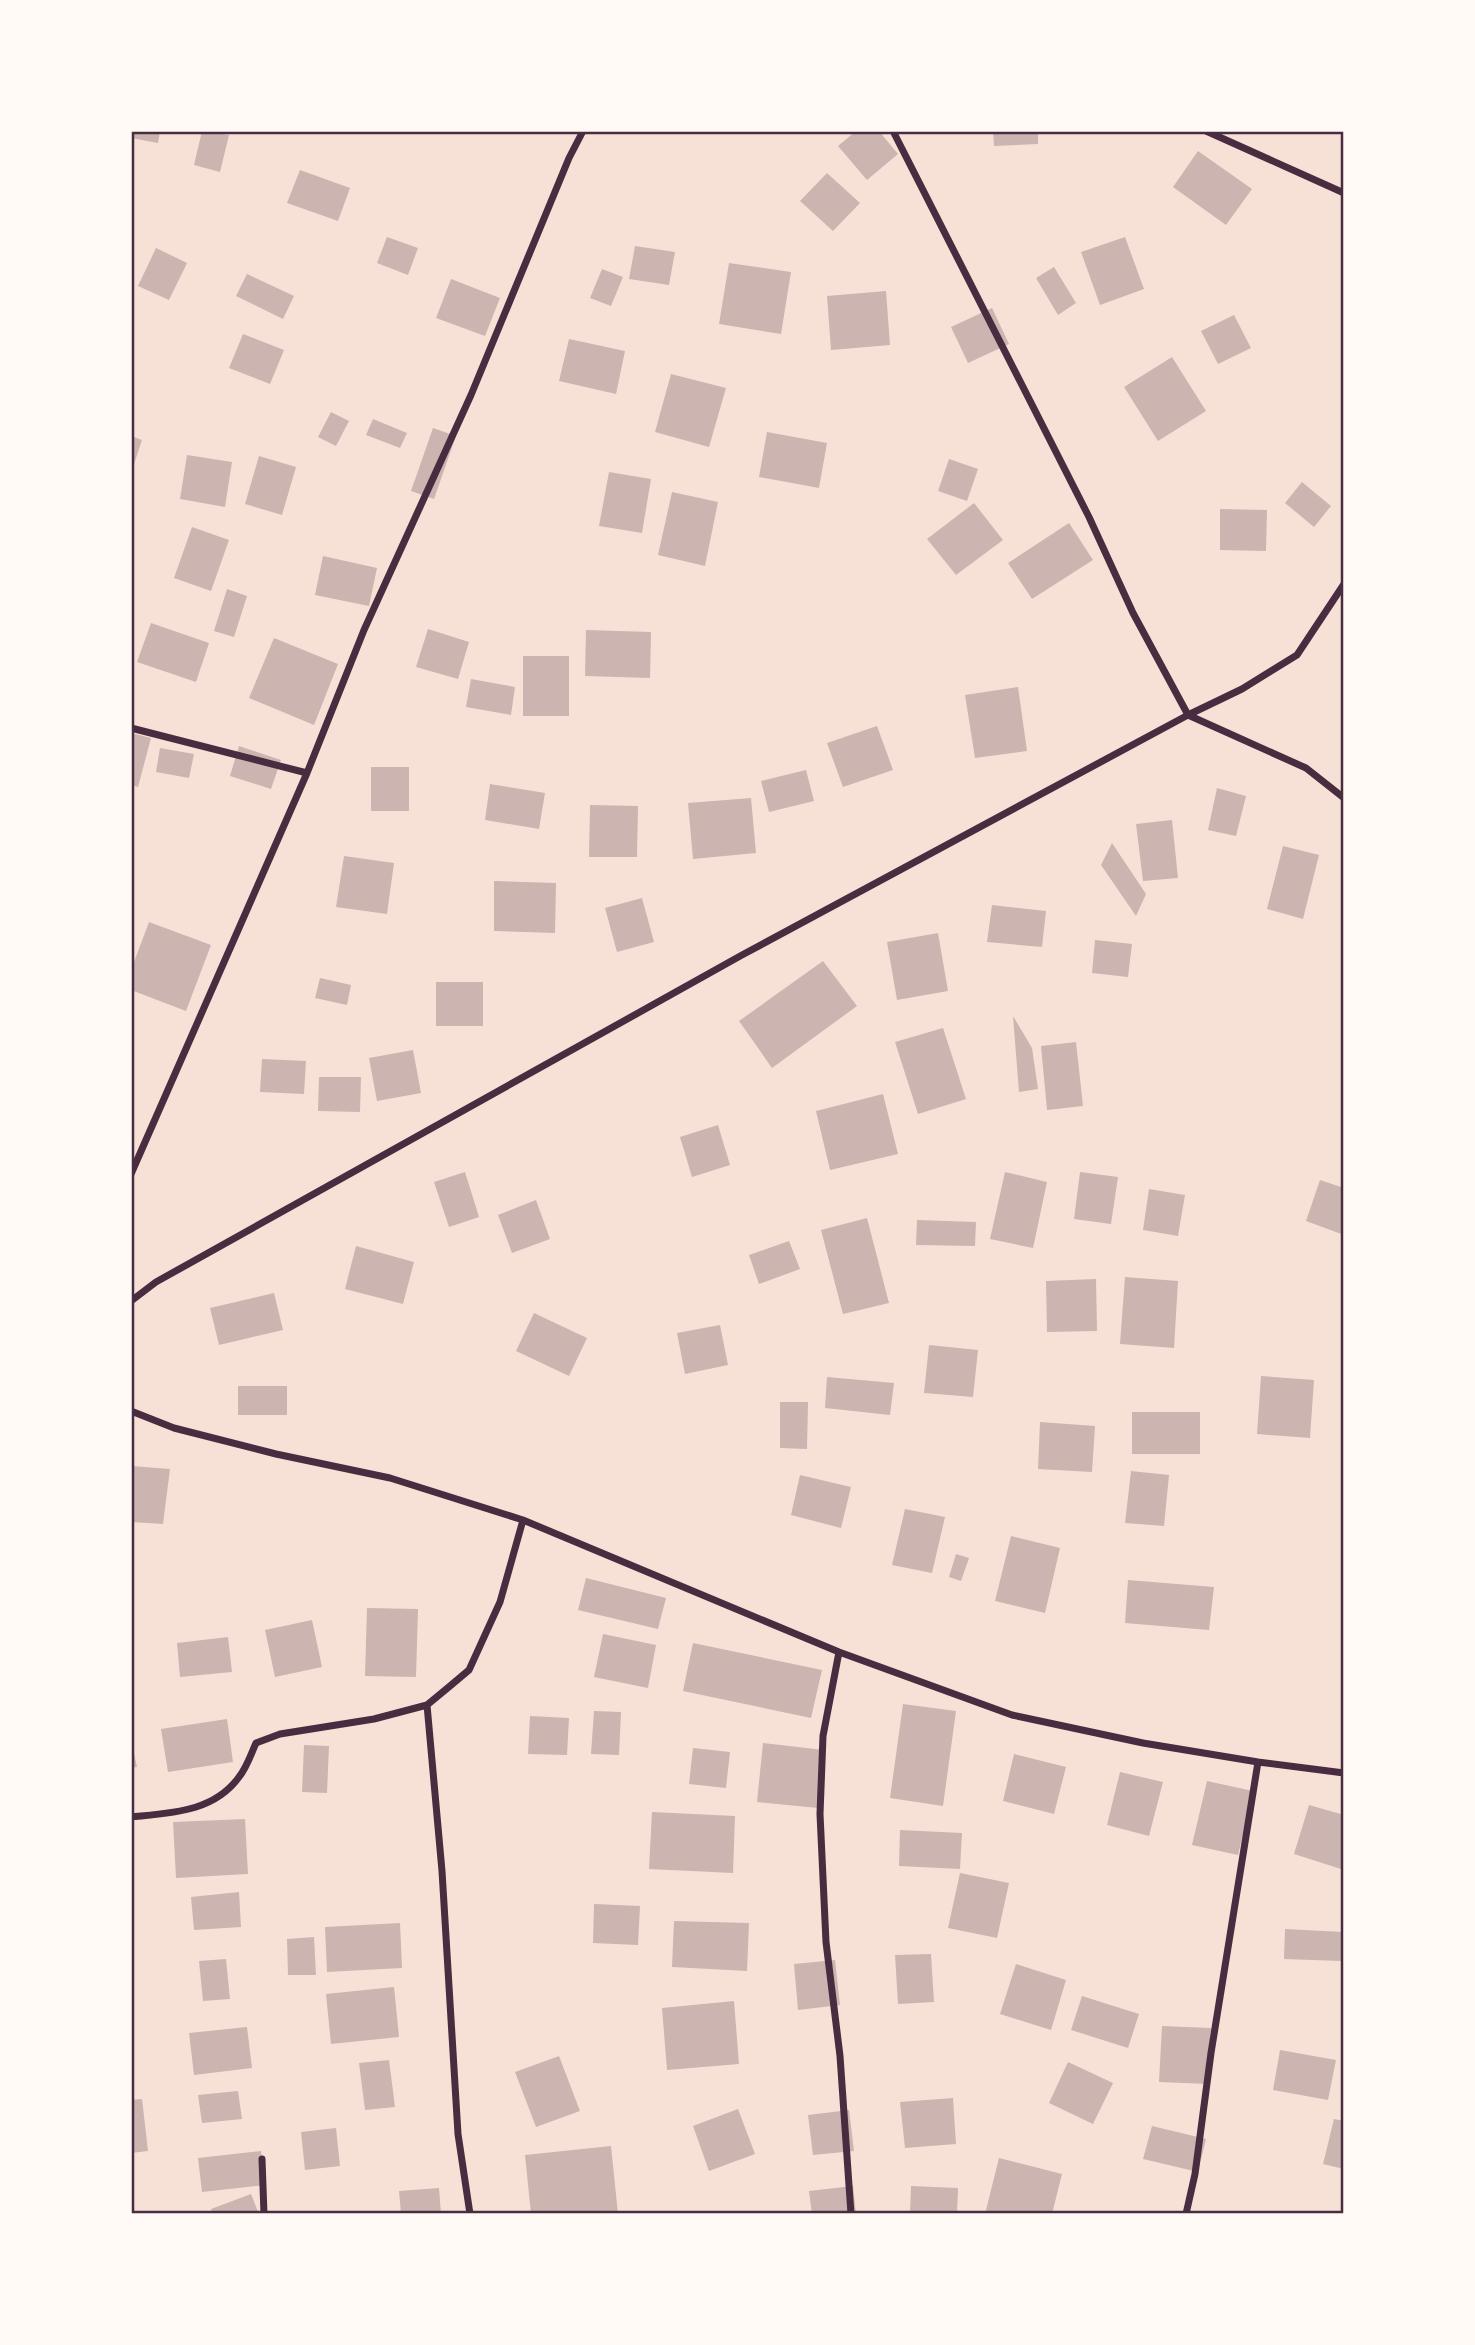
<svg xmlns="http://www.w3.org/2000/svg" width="1475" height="2345" viewBox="0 0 1475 2345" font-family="Spectral,serif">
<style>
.building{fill:#ccb4b1}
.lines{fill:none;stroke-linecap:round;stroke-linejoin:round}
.minor{stroke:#4a2c40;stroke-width:7}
.neatline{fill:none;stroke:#4a2c40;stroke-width:2.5}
</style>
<rect width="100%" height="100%" fill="#f7e1d7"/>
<path class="building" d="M131,131H160L158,143L131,138Z
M202,131L229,135L220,172L194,165Z
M856,131H879L898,154L867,180L838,146Z
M993,131H1038V144L994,146Z
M1198,151L1252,189L1226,225L1173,187Z
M300,170L350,188L338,221L287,203Z
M827,173L860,203L833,231L800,201Z
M387,237L418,248L408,275L377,263Z
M1125,237L1144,289L1100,305L1081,252Z
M635,246L675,252L669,285L629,279Z
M156,248L187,263L169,300L138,286Z
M729,263L791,272L781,334L719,324Z
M1054,267L1076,303L1058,315L1036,278Z
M602,269L623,277L611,306L590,298Z
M247,274L294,296L283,319L236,296Z
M451,279L500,298L485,336L436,318Z
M886,291L890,345L831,350L827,296Z
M992,308L1009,344L968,363L951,327Z
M1234,315L1251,348L1218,364L1201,331Z
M243,334L284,350L270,384L229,368Z
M569,339L625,351L616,394L559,381Z
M1172,357L1206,411L1158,441L1124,387Z
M671,374L726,388L709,447L655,432Z
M331,412L349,421L336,446L318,437Z
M373,419L407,433L400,448L366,435Z
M433,428L456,436L434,499L411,491Z
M767,432L827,443L819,488L759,477Z
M131,436L142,440L134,464L131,463Z
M187,455L232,462L225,507L180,499Z
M259,456L296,467L282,515L245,504Z
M949,459L978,469L967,501L938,491Z
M609,472L651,479L642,533L599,526Z
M1302,482L1331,506L1314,527L1285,503Z
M672,492L718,502L705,566L658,555Z
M974,503L1003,540L956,575L927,539Z
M1220,509L1267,510L1266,551L1220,550Z
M1069,523L1093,560L1032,599L1008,563Z
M192,527L229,540L211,591L174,578Z
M323,556L377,568L369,606L315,595Z
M227,589L247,596L234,637L214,631Z
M151,623L209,643L196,682L137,662Z
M428,629L469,642L458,679L416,667Z
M586,630L651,632L650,678L585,676Z
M274,638L338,664L314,725L249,698Z
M523,656H569V716H523Z
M471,679L515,687L511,715L466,707Z
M1018,687L1027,751L975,758L965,695Z
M877,726L893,770L843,787L827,743Z
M131,733L151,738L138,787L131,785Z
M239,746L281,760L271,789L230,776Z
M160,748L194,754L189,778L156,772Z
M371,767H409V811H371Z
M806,770L814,801L769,812L761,781Z
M490,784L545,793L539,829L485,820Z
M1217,788L1246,796L1236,836L1208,830Z
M751,798L756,853L693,859L688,803Z
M590,805L638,806L637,857H589Z
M1172,820L1178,878L1143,881L1136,824Z
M1112,843L1146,894L1136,916L1101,865Z
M1283,846L1319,855L1303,919L1267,909Z
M344,856L394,863L387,914L336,907Z
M494,881L556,883L555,933L494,931Z
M642,898L654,942L617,952L605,908Z
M992,905L1046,911L1042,947L987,942Z
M149,922L211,945L186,1011L131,990V970Z
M938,933L948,991L897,1000L887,942Z
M1095,940L1132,944L1128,977L1092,973Z
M823,961L857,1006L772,1068L739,1021Z
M320,978L351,985L347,1005L315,998Z
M436,982H483V1026H436Z
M1013,1016L1032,1048L1038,1089L1019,1092Z
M943,1028L966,1099L918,1114L895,1042Z
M1076,1042L1083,1106L1047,1110L1041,1046Z
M413,1050L421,1093L377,1101L369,1058Z
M262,1059L306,1061L304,1094L260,1092Z
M319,1077H361L360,1112L318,1111Z
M883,1094L898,1154L830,1170L816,1111Z
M718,1125L730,1165L692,1177L680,1137Z
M465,1172L479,1217L449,1227L434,1182Z
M1005,1172L1047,1182L1033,1248L990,1239Z
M1080,1172L1118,1177L1111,1224L1074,1219Z
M1320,1180L1344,1188V1235L1306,1221Z
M1149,1189L1185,1195L1178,1236L1143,1230Z
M536,1200L550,1239L512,1253L498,1215Z
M867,1218L889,1303L843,1314L821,1230Z
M917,1220L976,1222L975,1246L916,1245Z
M789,1241L800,1269L759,1284L749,1255Z
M356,1246L414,1262L403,1304L345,1289Z
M1125,1277L1178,1281L1174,1348L1120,1344Z
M1096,1279L1097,1331L1047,1332L1046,1281Z
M274,1293L283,1330L219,1345L210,1308Z
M534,1313L587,1338L569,1376L516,1351Z
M720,1325L728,1365L685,1374L677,1333Z
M929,1345L978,1350L973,1397L924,1393Z
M1261,1376L1314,1380L1310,1438L1257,1434Z
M827,1377L894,1383L890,1415L825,1408Z
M238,1386H287V1415H238Z
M780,1402H808L807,1449L780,1448Z
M1132,1412H1200V1454H1132Z
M1040,1422L1095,1426L1092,1472L1038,1469Z
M131,1466L170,1469L163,1524L131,1522Z
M1131,1471L1169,1475L1164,1526L1125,1523Z
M800,1475L851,1487L841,1528L791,1515Z
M905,1509L945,1517L932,1573L892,1565Z
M1011,1536L1060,1548L1045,1613L995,1601Z
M956,1554L969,1558L961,1581L949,1577Z
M586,1578L666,1598L658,1629L578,1610Z
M1128,1580L1214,1587L1209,1630L1125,1623Z
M367,1608L418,1609L416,1677L365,1676Z
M312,1620L322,1667L275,1677L265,1630Z
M603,1634L656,1645L648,1688L594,1677Z
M228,1637L232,1672L180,1677L177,1643Z
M693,1643L822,1670L811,1718L683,1691Z
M903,1704L956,1711L943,1806L890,1798Z
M594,1711L621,1712L619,1755L591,1754Z
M530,1716L569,1718L567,1755L528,1754Z
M227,1719L233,1762L168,1772L161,1729Z
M131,1739L137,1767L131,1768Z
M763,1743L824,1750L818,1808L757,1802Z
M304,1745L329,1746L327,1793L302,1792Z
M693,1748L730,1752L726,1788L689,1784Z
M1014,1754L1066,1767L1054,1814L1003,1801Z
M1120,1772L1163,1782L1149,1836L1107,1825Z
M1207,1781L1253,1791L1238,1855L1192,1845Z
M1309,1805L1344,1815V1870L1294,1854Z
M652,1812L735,1816L733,1873L649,1869Z
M245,1819L248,1874L176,1878L173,1822Z
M900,1830L962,1833L960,1869L899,1866Z
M960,1873L1009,1883L997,1938L948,1928Z
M239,1892L241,1927L194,1930L191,1897Z
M594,1904L640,1906L638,1945L593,1943Z
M674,1921L749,1923L747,1971L672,1967Z
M400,1923L402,1968L327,1972L325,1927Z
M1285,1929L1343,1932L1342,1961L1284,1959Z
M314,1937L316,1975H288L287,1939Z
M931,1954L934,2002L898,2004L895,1955Z
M226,1959L230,1999L203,2001L199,1961Z
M835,1960L840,2005L798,2010L794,1964Z
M1016,1964L1066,1980L1051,2030L1000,2014Z
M394,1987L399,2037L331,2044L326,1994Z
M1082,1996L1139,2014L1128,2048L1071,2030Z
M734,2001L739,2064L667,2070L662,2008Z
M1162,2026L1211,2028L1208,2084L1159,2082Z
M247,2027L252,2068L194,2075L189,2033Z
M1280,2050L1336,2060L1328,2100L1273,2090Z
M559,2056L580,2111L536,2127L515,2072Z
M389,2060L395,2107L365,2110L359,2063Z
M1068,2062L1113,2083L1093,2124L1049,2103Z
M238,2091L242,2119L202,2123L198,2095Z
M953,2098L956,2144L905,2148L900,2102Z
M142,2099L148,2151L131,2153V2100Z
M738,2109L755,2154L709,2171L693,2126Z
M849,2110L854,2151L813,2155L808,2115Z
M1334,2119L1344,2121V2169L1323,2164Z
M1152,2126L1206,2139L1198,2172L1143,2159Z
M336,2128L340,2166L305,2170L301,2132Z
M611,2146L618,2214H531L525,2155Z
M261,2151L265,2185L202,2192L198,2158Z
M999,2158L1062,2174L1052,2214H985Z
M853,2186L856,2214H812L809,2191Z
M911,2186L958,2188L957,2214H910Z
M439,2188L441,2214H401L399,2191Z
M251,2194L259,2214H213L211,2209Z"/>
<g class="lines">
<path class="minor" d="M893,131L1089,517L1133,613L1188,715L1306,768L1344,798
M1206,131L1344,193
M131,728L307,773
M131,1174L307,773L364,630L471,395L569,158L583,131
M131,1301L156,1282L742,955L1188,715L1242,689L1297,655L1344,584
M131,1411L174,1428L276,1454L390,1478L523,1520L839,1652L1012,1715L1143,1743L1258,1762L1344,1773
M839,1652L823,1736L820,1814L826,1942L840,2056L851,2214
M427,1705L442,1871L458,2134L470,2214
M131,1817C171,1813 214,1812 239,1777C247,1767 251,1754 256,1743L280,1734L374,1719L427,1705L450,1686L469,1670L500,1602L523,1520
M262,2159L264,2214
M1186,2214L1195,2174L1211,2053L1258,1762"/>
</g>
<rect width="1475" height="2345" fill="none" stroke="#fffaf5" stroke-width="266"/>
<rect x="133" y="133" width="1209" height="2079" class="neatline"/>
</svg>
